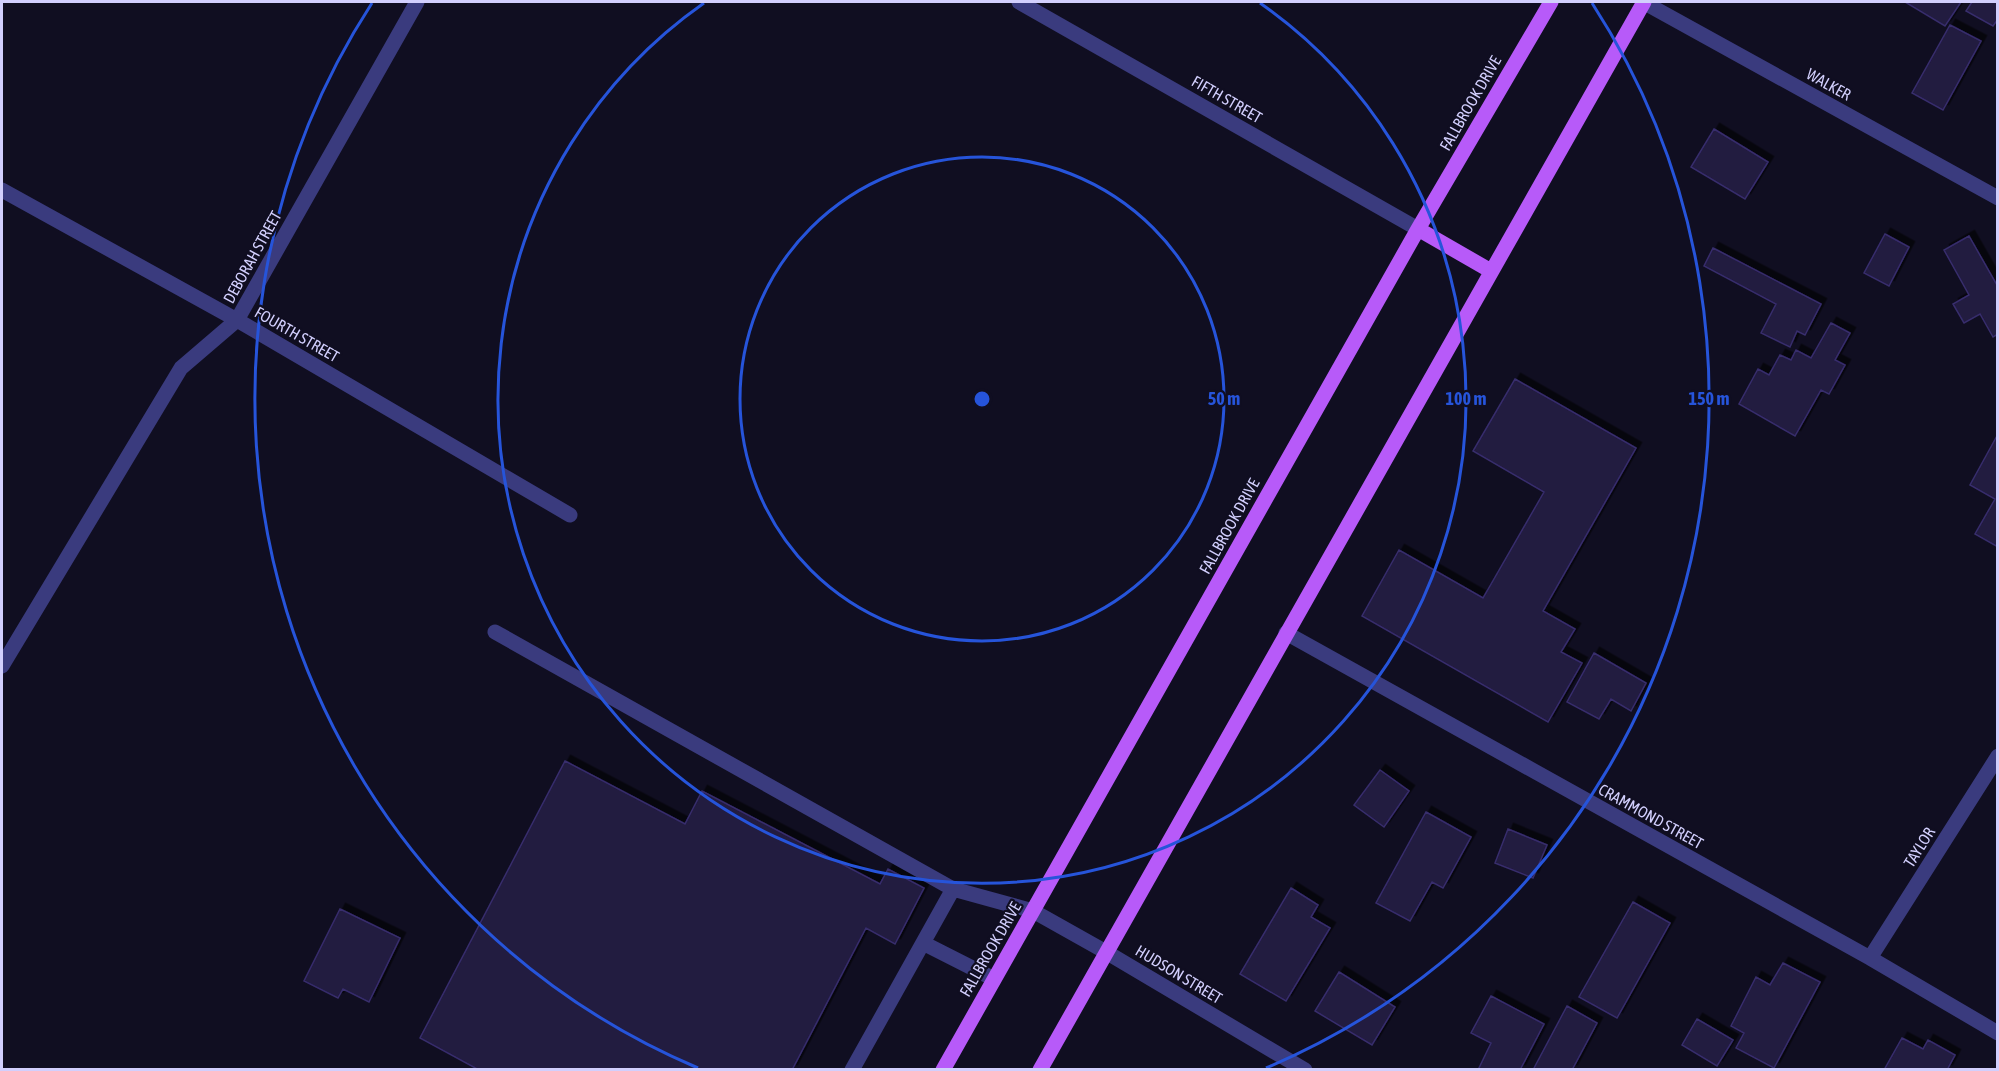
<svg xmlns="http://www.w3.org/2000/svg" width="1999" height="1071" viewBox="0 0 1999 1071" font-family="'Asap Condensed',sans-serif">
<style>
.building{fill:#211a41;stroke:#372d6c;stroke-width:1.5;filter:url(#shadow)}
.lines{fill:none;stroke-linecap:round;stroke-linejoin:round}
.minor{stroke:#3a3b7e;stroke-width:15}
.major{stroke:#b75af9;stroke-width:15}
.ring{fill:none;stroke:#2654da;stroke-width:3}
.labels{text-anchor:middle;stroke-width:4.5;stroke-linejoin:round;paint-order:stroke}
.street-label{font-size:16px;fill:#d2cffd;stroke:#100e21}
.centre{fill:#2654da;stroke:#100e21;stroke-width:3}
.ring-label{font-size:18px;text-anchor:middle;font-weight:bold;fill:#2654da;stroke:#100e21;stroke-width:4.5;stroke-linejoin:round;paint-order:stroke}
</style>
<defs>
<filter id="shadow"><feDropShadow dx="5.5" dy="-5.5" stdDeviation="0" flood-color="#0009"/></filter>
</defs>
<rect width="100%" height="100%" fill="#100e21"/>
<path class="building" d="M1905,2H1961L1945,26Z
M1972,2H1998V19L1993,26L1966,11Z
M1950,25L1981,41L1943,110L1912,93Z
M1714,129L1768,162L1745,199L1691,167Z
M1885,234L1909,247L1889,286L1864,273Z
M1969,236L1998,287V334L1993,337L1980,314L1964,323L1953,304L1969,295L1944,250Z
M1713,248L1821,304L1805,335L1797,331L1790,347L1761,333L1776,304L1704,266Z
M1831,323L1850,333L1835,360L1845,365L1829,394L1821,390L1795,436L1739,404L1758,369L1769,375L1780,355L1791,360L1796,350L1811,358Z
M1515,379L1636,448L1543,611L1575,629L1561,652L1582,663L1548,722L1362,616L1399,550L1483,598L1544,492L1473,451Z
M1998,434V547L1975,534L1995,499L1970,485Z
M1594,653L1646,683L1631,711L1611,699L1599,719L1567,702Z
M565,761L685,824L702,791L880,884L888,869L924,888L895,944L866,928L792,1070H479L420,1038Z
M1380,770L1409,791L1384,827L1354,805Z
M1426,812L1471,837L1443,888L1432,882L1410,921L1376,903Z
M1508,829L1547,845L1533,878L1495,863Z
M1291,888L1318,905L1311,917L1330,928L1286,1001L1240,974Z
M1633,902L1670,923L1617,1018L1579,997Z
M340,909L400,938L369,1002L343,989L338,998L304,981Z
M1783,963L1820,982L1774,1068L1736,1048L1744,1033L1731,1026L1756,977L1770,985Z
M1339,972L1395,1007L1372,1045L1315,1011Z
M1491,996L1544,1024L1520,1070H1478L1491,1043L1471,1033Z
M1567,1006L1597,1023L1572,1070H1533Z
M1697,1019L1733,1040L1717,1066L1682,1045Z
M1902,1038L1923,1049L1928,1040L1955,1055L1947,1070H1884Z"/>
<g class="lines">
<path class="minor" d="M1019,2L1418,229
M1643,2L1998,198
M2,190L237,320L570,515
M495,632L953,889L1033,911L1106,952L1305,1070
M1286,633L1870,958L1998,1033
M2,666L181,368L237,320L417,2
M923,943L994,979
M1870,958L1998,756
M852,1070L953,889"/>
<path class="major" d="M1418,229L1491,271
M943,1070L1418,229L1551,2
M1040,1070L1644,2"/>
</g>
<g class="ring">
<circle cx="982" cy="399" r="242"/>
<path d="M1260 3A484 484 0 1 1 704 3"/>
<path d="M698 1068A727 727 0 0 1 372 3M1592 3A727 727 0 0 1 1266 1068"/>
</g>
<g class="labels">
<g class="street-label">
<text transform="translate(1829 84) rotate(29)" y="6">WALKER</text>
<text transform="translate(1227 99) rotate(30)" y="6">FIFTH STREET</text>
<text transform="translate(1470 103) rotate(-60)" y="6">FALLBROOK DRIVE</text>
<text transform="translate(252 257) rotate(-61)" y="6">DEBORAH STREET</text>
<text transform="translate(297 334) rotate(30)" y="6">FOURTH STREET</text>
<text transform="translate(1229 526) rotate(-61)" y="6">FALLBROOK DRIVE</text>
<text transform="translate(1651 816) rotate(29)" y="6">CRAMMOND STREET</text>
<text transform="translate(1919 847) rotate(-58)" y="6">TAYLOR</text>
<text transform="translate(990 949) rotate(-60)" y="6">FALLBROOK DRIVE</text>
<text transform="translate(1179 974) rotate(31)" y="6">HUDSON STREET</text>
</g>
</g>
<circle cx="982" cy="399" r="9" class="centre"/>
<g class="ring-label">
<text x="1224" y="405">50 m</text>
<text x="1466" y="405">100 m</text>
<text x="1709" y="405">150 m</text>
</g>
<rect width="1999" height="1071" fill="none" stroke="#d2cffd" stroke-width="6"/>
</svg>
